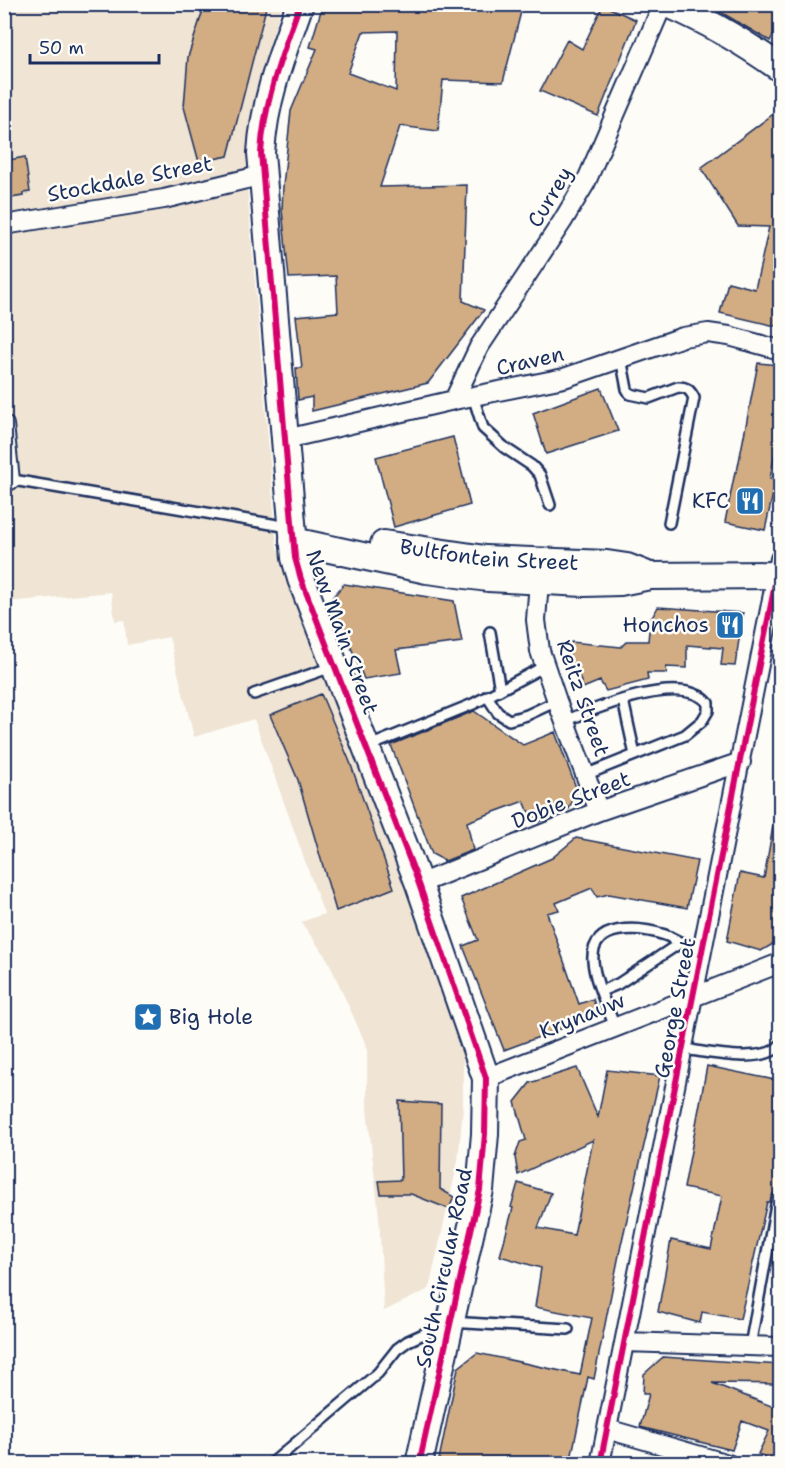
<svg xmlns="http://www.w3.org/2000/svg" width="785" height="1468" viewBox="0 0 785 1468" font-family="'Shantell Sans',sans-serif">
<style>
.built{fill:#f0e4d4}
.building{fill:#d2ad84;stroke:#1b2f5e;stroke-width:1.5;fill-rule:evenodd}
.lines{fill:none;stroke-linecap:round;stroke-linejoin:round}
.lane-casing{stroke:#1b2f5e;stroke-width:14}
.street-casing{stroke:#1b2f5e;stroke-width:22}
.secondary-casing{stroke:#1b2f5e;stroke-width:30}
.lane{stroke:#fdfcf7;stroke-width:9}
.street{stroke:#fdfcf7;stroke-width:18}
.secondary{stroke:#fdfcf7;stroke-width:26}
.cycleway-casing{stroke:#fdfcf7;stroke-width:10}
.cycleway{stroke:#d6006c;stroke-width:6}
.labels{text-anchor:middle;stroke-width:5;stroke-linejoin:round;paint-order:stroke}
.street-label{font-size:21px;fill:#1b2f5e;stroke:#fdfcf7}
.poi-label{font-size:21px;fill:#1b2f5e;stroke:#fdfcf7;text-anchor:end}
</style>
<rect width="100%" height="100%" fill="#fdfcf7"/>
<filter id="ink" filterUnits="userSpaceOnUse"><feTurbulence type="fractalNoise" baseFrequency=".0167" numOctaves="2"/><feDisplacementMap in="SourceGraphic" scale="12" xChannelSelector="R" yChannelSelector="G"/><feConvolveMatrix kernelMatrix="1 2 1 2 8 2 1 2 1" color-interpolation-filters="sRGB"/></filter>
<g filter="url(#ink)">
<path class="built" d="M4,5H282L269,46L256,97L247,148L246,175L277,547L316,653L399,864L463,1054V1108L458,1161L429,1289L384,1311L379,1216L367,1108V1047L328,960L301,922L324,914L254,719L194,737L169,637L127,645L124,620L115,621L111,592L8,602L4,565Z"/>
<path class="building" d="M205,4H267L228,156L199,162L184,107L188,57Z
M323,4H523L503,82L443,80L438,131L400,126L380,187L467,185L463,301L484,310L428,383L312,411V397L298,400L296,368H302L296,316L338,312L336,276L289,278L282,210L283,186L291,111L317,49L310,47ZM397,31L396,91L348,73L363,32Z
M707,4H780V22L770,41Z
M603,5L636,20L598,116L540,91L567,40L582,49Z
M780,109V327L720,313L728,282L755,289L769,227L738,226L701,168Z
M25,157L30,192L23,193V196L4,199V161Z
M758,363L780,365V426L770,479L776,480L765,530L725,522L735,472H737Z
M601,388L618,431L546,454L533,413Z
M453,437L470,505L394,527L376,457Z
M344,584L454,601L462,642L396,650L401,673L364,679L331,599Z
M658,607L743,613L735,666L721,665L723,648L687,645V668L666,667L667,673H647L648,680L606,691L600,681L583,688L577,670L568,669L571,642L621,647L627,641H648L650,621Z
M321,694L350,762L394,888L336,911L298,780L270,715Z
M474,711L523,745L555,732L577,790L569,809L534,824L524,801L467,822L473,850L445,861L432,854L391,745Z
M773,826L780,827V940L761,951L727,941L740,873L764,878Z
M576,838L697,861L687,908L609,894L597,897L592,888L556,903L559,910L547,913L579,1004L593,999L598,1015L504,1050L463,946L478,940L461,898L552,858Z
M707,1066L780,1081V1193H774L770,1202H767L740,1319L702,1312L700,1323L658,1312L671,1240L711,1249L722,1196L684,1188Z
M577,1068L598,1117L607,1070L660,1076L621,1245L594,1379L588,1377L570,1464H438L458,1368L477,1353L580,1375L592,1318L535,1307L541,1268L500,1256L513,1208L511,1207L518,1183L551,1193L538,1228L574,1235L593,1140L518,1175L515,1157L520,1142L526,1140L515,1102L530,1083Z
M399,1101L441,1104L440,1189L454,1197L449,1209L411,1194H381L379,1181L401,1180Z
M663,1357L780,1365V1384L712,1383L779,1409L780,1405V1453L776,1462L758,1454L769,1431L742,1421L732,1450L640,1427L649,1394H643L644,1374Z"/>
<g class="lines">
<g class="lane-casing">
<path id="lane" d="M621,358L627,389L630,394L649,398L678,387C687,387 690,390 694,398L669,523
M473,396L483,428L505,448L532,466L540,475L550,505
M7,479L289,527
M490,632L500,690
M254,694L332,667
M487,696L498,713L509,720L527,715L557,701
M623,700L635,755
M565,721C596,708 682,672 708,703V711L702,721L685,735L585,775
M367,747L473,704L545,666
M601,991L618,984L680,943
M615,1027C607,1006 595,983 593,961C590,922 640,927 665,935C671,937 676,941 682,943C689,946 696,947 704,949
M684,1049C707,1052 764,1065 780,1045
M750,1346L777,1199
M271,1464L378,1373L397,1349L408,1341L450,1322L568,1329"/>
</g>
<g class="street-casing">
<path id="street" d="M4,225L164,199L263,175
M454,400L479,347L562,222L586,182L663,4
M4,425L10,480
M286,439L454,400L564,378L683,337L708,333L729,336L780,350
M540,569L536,620L540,651L557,701L599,811
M419,884L599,811L741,762
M486,1078L780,963
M625,1342L780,1347
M607,1429L728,1464
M600,1464L780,559"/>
</g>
<g class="secondary-casing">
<g id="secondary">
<path d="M300,4C282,54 264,101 261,153L295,558L301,579L419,884L486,1078L485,1134L480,1190L419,1464"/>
<path d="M668,4C708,21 745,43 780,68"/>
<path d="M293,541L427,570L488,578L584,583L620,582L650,576L780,575"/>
<path id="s1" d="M384,544L485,559L607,564L627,567L645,574"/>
</g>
</g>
<use href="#lane" class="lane"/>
<use href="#street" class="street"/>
<use href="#secondary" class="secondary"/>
<g class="cycleway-casing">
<path id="cycleway" d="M300,4C282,54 264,101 261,153L295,558L301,579L419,884L486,1078L485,1134L480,1190L419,1464
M600,1464L780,559"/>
</g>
<use href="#cycleway" class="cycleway"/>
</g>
</g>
<defs>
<g id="restaurant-square" transform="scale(1.5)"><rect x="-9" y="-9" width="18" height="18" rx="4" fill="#1f6fb2" stroke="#fdfcf7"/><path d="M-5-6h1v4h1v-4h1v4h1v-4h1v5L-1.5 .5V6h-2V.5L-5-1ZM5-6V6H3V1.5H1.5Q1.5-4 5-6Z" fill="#fff"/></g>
<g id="sight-square" transform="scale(1.5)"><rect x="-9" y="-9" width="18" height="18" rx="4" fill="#1f6fb2" stroke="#fdfcf7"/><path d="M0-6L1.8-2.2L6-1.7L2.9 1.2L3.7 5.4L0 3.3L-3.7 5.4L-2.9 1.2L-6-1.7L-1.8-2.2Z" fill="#fff"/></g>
</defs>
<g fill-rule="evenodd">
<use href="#restaurant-square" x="750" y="501"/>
<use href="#restaurant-square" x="730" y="625"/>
<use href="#sight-square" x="148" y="1017"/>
</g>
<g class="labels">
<g class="street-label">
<text transform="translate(130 179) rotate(-11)" y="7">Stockdale Street</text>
<text transform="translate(550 197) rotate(-59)" y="7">Currey</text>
<text transform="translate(530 361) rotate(-13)" y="7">Craven</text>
<text dy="7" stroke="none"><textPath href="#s1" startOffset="106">Bultfontein Street</textPath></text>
<text transform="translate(342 632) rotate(70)" y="7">New Main Street</text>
<text transform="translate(583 698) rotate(71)" y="7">Reitz Street</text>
<text transform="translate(571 800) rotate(-21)" y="7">Dobie Street</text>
<text transform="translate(675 1008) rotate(-79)" y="7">George Street</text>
<text transform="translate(582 1016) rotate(-22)" y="7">Krynauw</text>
<text transform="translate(444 1268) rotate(-78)" y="7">South Circular Road</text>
</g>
<g class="poi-label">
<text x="729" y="508">KFC</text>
<text x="709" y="632">Honchos</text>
<text x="169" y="1024" text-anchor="start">Big Hole</text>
</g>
</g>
<rect width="785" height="1468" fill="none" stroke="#fdfcf7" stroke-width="24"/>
<rect x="12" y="12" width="761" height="1444" fill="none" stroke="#1b2f5e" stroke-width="2" filter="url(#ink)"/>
<path d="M30 54v9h129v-9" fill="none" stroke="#1b2f5e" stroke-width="3"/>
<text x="39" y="54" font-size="18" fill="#1b2f5e" stroke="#fdfcf7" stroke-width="4.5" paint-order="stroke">50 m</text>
</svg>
